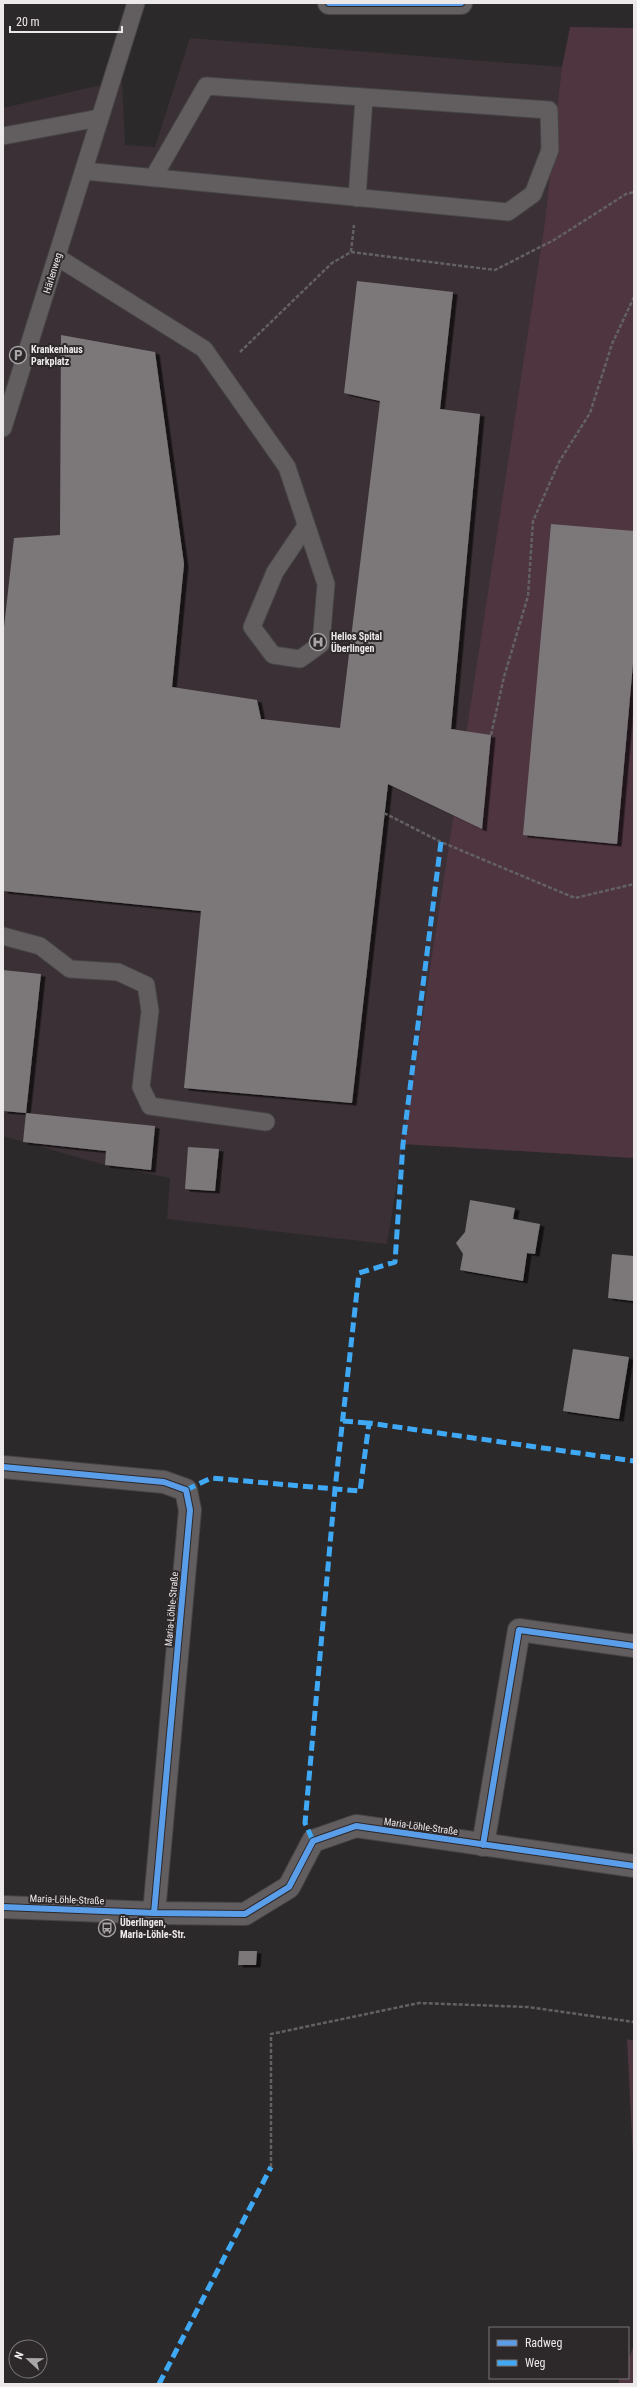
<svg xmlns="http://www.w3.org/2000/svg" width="637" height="2387" viewBox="0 0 637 2387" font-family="'Roboto Condensed',sans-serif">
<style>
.built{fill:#3a3035}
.green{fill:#4e3540}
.building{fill:#7b7879;filter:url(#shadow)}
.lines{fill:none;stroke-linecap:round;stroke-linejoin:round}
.lane-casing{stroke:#464545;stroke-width:19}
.street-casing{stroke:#464545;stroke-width:24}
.secondary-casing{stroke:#464545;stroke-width:24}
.path{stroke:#646162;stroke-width:2.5;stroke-dasharray:4 2;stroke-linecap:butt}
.lane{stroke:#625d5f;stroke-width:17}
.street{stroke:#625d5f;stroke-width:22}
.secondary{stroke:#645f61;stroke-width:22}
.quiet{stroke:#3fa9f5;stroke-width:5;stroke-dasharray:10 5;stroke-linecap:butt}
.cycleway-casing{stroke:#2d282a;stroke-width:8}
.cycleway{stroke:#5a9eea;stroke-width:6}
.labels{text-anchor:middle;stroke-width:4;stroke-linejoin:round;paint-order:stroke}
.street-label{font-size:10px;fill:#ede9eb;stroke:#2d282a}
.poi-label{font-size:10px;font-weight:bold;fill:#ede9eb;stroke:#2d282a;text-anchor:start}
</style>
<defs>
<filter id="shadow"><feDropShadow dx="4.5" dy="2.5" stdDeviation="0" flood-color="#0009"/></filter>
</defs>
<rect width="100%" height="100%" fill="#2c292a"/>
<path class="built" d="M190,38L562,67L634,62V1158L403,1144L387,1244L167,1219L170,1178L105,1165L3,1136V108L122,80L125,145L155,147Z"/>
<path class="green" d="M570,27L634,28V1158L403,1144L545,222L562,67Z
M627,2039L634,2041V2177Z
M634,2345V2384H618L620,2378H628V2360Z"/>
<path class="building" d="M357,281L453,292L440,409L480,414L451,729L491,735L482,829L388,784L352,1103L184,1088L201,911L3,891V636L14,538L60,535L61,335L155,352L184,564L172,687L257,700L261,719L340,728L380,401L344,393Z
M551,524L634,531V652L617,844L523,835Z
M3,970L41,974L26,1113L3,1111Z
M26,1113L155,1126L151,1170L105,1165L106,1151L23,1142Z
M188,1147L219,1149L215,1191L185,1189Z
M470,1200L515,1208L513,1219L540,1224L535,1254L527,1253L523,1281L460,1270L463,1254L456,1243L465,1232Z
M612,1254L634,1256V1301L608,1298Z
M573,1349L629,1357L619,1419L563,1411Z
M239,1951H257L256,1965H238Z"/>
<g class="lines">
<g class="lane-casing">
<path id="lane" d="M3,136L99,118
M84,171L508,212L533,194L550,150L549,110L206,86L153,178
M357,198L364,99
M57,257L204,349L287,467L326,584L321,644L300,659L273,655L252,627L275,572L306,526
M3,428L136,3
M3,936L40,946L70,969L118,972L146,985L150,1011L141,1087L150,1106L266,1122"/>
</g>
<g class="street-casing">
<path id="street" d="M3,1467L164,1482L186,1490L190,1510L154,1913
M483,1845L519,1630L634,1646
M3,1907L154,1913L245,1914L289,1887L313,1841L356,1826L634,1866"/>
</g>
<g class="secondary-casing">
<path id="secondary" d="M329,3H461"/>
</g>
<path class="path" d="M351,252L495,270L554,240L626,194L634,192
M240,352L332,263L351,252L354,225
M491,735L504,677L528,596L533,521L559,462L590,413L612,344L634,297
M384,813L441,842L575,898L634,884
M271,2167V2034L419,2003L528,2007L634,2022"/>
<use href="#lane" class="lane"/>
<use href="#street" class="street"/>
<use href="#secondary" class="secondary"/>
<path class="quiet" d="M441,842L403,1144L395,1262L359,1273L335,1489L360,1491L369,1423L634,1461
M343,1421L369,1423
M186,1490L211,1478L335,1489L305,1823L313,1841
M159,2384L271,2167"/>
<g class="cycleway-casing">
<path id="cycleway" d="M329,3H461
M3,1467L164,1482L186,1490L190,1510L154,1913
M483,1845L519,1630L634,1646
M3,1907L154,1913L245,1914L289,1887L313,1841L356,1826L634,1866"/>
</g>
<use href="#cycleway" class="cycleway"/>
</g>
<defs>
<g id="parking-ring" transform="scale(0.9)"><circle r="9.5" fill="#2d282a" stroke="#a9a6a7" stroke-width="1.5"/><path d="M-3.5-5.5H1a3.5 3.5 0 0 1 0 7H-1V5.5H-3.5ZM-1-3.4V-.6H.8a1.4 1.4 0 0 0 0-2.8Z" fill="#a9a6a7"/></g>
<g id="hospital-ring" transform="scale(0.9)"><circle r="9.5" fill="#2d282a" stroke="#a9a6a7" stroke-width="1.5"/><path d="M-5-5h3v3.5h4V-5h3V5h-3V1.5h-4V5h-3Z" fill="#a9a6a7"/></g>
<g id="bus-ring" transform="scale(0.9)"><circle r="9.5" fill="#2d282a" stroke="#a9a6a7" stroke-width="1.5"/><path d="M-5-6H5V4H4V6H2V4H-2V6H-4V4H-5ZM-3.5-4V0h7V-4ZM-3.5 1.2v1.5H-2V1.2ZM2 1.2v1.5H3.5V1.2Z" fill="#a9a6a7"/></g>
</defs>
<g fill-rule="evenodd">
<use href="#parking-ring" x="18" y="355"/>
<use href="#hospital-ring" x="318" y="642"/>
<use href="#bus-ring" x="107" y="1928"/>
</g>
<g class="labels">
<g class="street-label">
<text transform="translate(52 273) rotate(-73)" y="4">Härlenweg</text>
<text transform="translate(171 1609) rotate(-85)" y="4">Maria-Löhle-Straße</text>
<text transform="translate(421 1826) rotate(8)" y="4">Maria-Löhle-Straße</text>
<text transform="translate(67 1899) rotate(2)" y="4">Maria-Löhle-Straße</text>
</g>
<g class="poi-label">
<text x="31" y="353">Krankenhaus<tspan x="31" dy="12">Parkplatz</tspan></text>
<text x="331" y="640">Helios Spital<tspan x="331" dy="12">Überlingen</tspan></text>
<text x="120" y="1926">Überlingen,<tspan x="120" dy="12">Maria-Löhle-Str.</tspan></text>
</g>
</g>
<rect width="637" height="2387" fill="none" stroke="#ede9eb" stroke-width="8"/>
<rect x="489" y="2327" width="140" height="52" fill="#2d282a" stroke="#7a7577"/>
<rect x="497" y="2340" width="20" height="6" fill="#5a9eea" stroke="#7a7577"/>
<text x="525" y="2347" font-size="12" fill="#ede9eb">Radweg</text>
<rect x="497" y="2360" width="20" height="6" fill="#3fa9f5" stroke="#7a7577"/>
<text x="525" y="2367" font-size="12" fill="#ede9eb">Weg</text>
<g transform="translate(28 2359) rotate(292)"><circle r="19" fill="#2d282a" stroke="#7a7577"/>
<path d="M0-3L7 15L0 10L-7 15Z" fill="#a9a6a7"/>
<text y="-6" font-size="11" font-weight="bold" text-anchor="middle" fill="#ede9eb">N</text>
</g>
<path d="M10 26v6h112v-6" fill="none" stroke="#ede9eb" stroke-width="2"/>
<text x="16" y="26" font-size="12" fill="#ede9eb" stroke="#2d282a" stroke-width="3" paint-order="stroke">20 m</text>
</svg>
